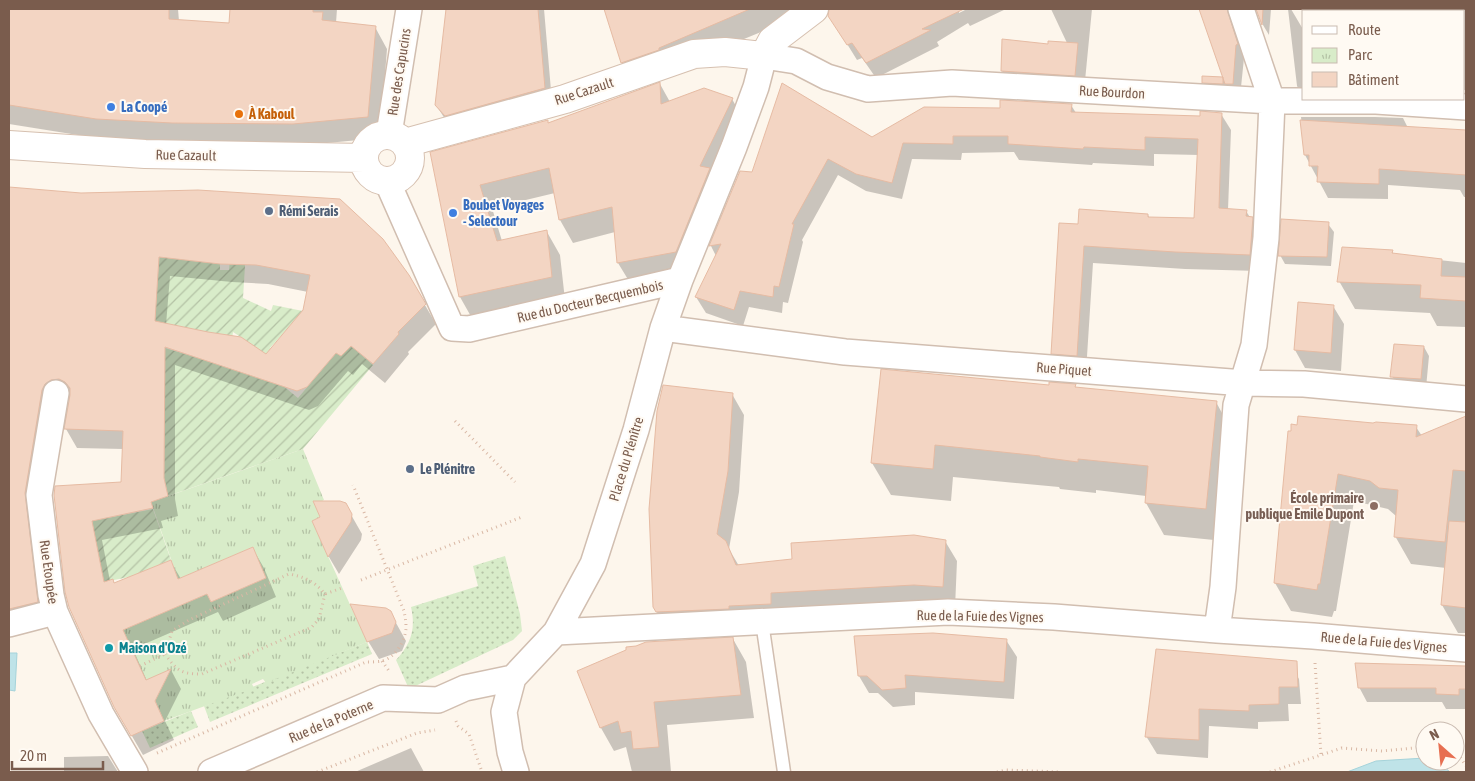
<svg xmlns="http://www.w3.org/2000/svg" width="1475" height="781" viewBox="0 0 1475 781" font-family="'Asap Condensed',sans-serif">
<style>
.grass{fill:url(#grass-dots)}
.park{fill:url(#park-tufts)}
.garden{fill:url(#garden-furrows)}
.water{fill:#bfe3e8;stroke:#a5d3da}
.shadow{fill:#0003;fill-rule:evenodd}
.building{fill:#f3d5c3;stroke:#e6bba3;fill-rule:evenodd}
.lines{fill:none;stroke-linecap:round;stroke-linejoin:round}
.lane-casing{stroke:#d1beb0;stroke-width:15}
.street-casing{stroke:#d1beb0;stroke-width:28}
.secondary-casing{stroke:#d6c0b0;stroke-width:30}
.path{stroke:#d9b8a5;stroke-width:3;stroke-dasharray:1 4;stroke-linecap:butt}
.lane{stroke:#fff;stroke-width:12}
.street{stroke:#fff;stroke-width:25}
.secondary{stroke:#fff;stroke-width:28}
.shop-dot{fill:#3f7fe0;stroke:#fffaf3;stroke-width:2}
.food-dot{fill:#e8710a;stroke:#fffaf3;stroke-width:2}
.service-dot{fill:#5c6f8a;stroke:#fffaf3;stroke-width:2}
.education-dot{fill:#8d6e63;stroke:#fffaf3;stroke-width:2}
.culture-dot{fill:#0f9aa8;stroke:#fffaf3;stroke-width:2}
.labels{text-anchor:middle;stroke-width:4;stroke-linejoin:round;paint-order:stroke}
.street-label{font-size:14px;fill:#7a5c4d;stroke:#fffaf3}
.shop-label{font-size:14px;font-weight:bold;fill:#366cbe;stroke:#fffaf3;text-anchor:start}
.food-label{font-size:14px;font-weight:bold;fill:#c56008;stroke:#fffaf3;text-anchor:start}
.service-label{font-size:14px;font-weight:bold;fill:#4e5e75;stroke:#fffaf3;text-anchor:start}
.education-label{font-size:14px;font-weight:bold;fill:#785e54;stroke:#fffaf3;text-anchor:end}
.culture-label{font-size:14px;font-weight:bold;fill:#0d838f;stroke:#fffaf3;text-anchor:start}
</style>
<defs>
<pattern id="grass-dots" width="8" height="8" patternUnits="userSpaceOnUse" patternTransform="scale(1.25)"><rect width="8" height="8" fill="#d8ecc9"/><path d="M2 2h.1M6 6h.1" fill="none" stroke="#b4c2a5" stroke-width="1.8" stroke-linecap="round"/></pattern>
<pattern id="park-tufts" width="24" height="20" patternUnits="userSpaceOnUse" patternTransform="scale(1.25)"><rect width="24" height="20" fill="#d8ecc9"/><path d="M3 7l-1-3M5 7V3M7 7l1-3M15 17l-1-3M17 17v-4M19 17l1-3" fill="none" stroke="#b4c2a5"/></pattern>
<pattern id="garden-furrows" width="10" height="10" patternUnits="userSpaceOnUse" patternTransform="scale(1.25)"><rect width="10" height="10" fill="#d8ecc9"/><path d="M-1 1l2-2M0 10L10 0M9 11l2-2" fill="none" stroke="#b4c2a5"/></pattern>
</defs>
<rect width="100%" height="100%" fill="#fdf6ec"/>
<path class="grass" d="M505,556L520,614L522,631L513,640L409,689L396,660C411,644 416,629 411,607L478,586L473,566Z
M367,642L372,654L210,722L204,706Z
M191,711L198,727L150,748L142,731Z"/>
<path class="park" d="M303,449L324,500L315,505L320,517L312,521L367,642L266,683L263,679L252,684L254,688L164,721L153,695L159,693L161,684L146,680L123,630L207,594L211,602L266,578L253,547L178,579L151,502Z"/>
<path class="garden" d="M160,249L220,260V270H229L231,249L246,250L243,298L271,311L273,305L303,311L270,348L273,352L260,367L298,398L336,353L341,356L351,346L373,365L303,449L168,496L164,478L165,348L209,361L245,340L233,332L231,346L154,327Z
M153,509L171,560L144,571V574L104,582L92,521Z"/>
<path class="water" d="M9,653H17L15,691L9,690Z
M1425,758V761H1437L1450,772H1347L1376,761Z"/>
<path class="shadow" d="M9,9H178L179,21L230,24L231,9H337L336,23L375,27L387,49L380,138L306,145L109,140L9,124Z
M447,9H544L552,102L445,119L436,105Z
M605,9H807L778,25L635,84L623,62Z
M848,9H961L959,10V13L967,9H1006L970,26L968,23L937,42L939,46L876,78L862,58L857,60L831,18Z
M1051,9H1092L1084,91L1012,87L1002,71L1049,46L1067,43Z
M1200,9H1243L1244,58L1240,97H1234L1228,85L1227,92L1208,91L1203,82V78L1225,79Z
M1254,9H1271L1269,35L1263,25L1258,11Z
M1288,9H1291L1304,31V98L1297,86Z
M1404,9H1466V90H1464V11H1404Z
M660,84L670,102L732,99L745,122L689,275L632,286L618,263L615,232L573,243L560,220L555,193L492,208L502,241L547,232L560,255L565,300L473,320L460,297L431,153L547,121L549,124Z
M1071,105L1076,113L1201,118L1221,114L1231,130L1228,210L1246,211L1261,235L1259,271L1185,269L1093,263L1086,372L1062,370L1052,353L1080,226L1148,215L1150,219H1195L1199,155L1154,154V166L1093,163L1092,165L1019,160L1014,152L962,153L961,160L912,159L902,199L866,191L838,175L802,240L803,242L788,303L783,302L782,313L749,307L743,326L706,313L696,297L716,256L711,246L741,172L753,174L872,138L1001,109Z
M1301,117H1375L1403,118L1408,128L1466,131V197H1464L1460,190L1388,185V199L1328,198L1305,155Z
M9,189L81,194L408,276L436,324L408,352L409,354L385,383L362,364L353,375L348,371L318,406L309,410L175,365V499L178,516L161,521L163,528L102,540L110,581H113L115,584L171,562L181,579L253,549L264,568L276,597L223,621L218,612L133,649L147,681L171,670L181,689L165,721L174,740L143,755L115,707L55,495L122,483L123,449L77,448L66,429L71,398L62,399L52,410L48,621L9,635ZM170,276L232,282L268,284L308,292L304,311L266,355L166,325Z
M1328,224L1334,232L1331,266L1285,264L1280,255Z
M1392,251L1394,255L1466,263V327L1437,326L1430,313L1355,309L1339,281Z
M1299,303L1333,306L1344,324L1341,371L1305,368L1295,350Z
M1424,347L1429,356L1426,388L1397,385L1392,376Z
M1050,386H1075L1077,389L1216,402L1234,435L1224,541L1164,535L1146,503V496L1096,490V493L1060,489L1059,487L953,477L951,501L891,495L872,463Z
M732,394L744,415L739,492L729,549L739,566L945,541L957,561L955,608L669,633L654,607Z
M1454,423L1466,424V515L1464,532H1466V633H1458L1442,605L1446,568L1411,564L1395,536L1396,516L1388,509L1354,501L1336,611H1334L1332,617L1291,611L1275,583L1289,432L1416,427L1422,436Z
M345,504L362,534L361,540L339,574L329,557L313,521Z
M390,612L406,641L402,651L379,659L368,641Z
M733,639L746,662L754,718L667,725L671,772H632L626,747L614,751L601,728L579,672Z
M1006,640L1017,657L1014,699L915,692V705L893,707L878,693H869L859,676Z
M1288,661L1299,679L1301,704H1288L1289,721L1258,722V729L1209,726L1208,758L1157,754L1146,736Z
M1356,664L1466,669V709H1446L1442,702H1367L1359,687Z
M411,748L424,772H355Z
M108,756L118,772H64V757Z"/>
<path class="building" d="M9,9H169V19L229,23L230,9H313V12H323L322,20L376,26L368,117L293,124L172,123L96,119L9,105Z
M446,9H538L545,88L445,116L435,105Z
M604,9H750L659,48V50L621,63Z
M829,9H964L922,29L931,30L866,63L852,43L847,45L828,16Z
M1199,9H1227L1238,44L1236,45L1233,84H1225Z
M1256,9H1263L1262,25Z
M1002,39L1048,44V41L1078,43L1075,76L1001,71Z
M1202,76L1223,77V84L1202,83Z
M660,82L661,104L704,88L733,98L700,166L710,168L676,252L617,263L612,207L559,220L549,168L480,185L497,241L547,230L552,277L459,297L430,152L548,120V123Z
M782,83L872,137L924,107L1000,108V100L1072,104L1071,112L1200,116V111L1222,113L1219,208L1247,210L1246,216L1253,217L1250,255L1175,252L1084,246L1077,356L1051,354L1059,223L1078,224L1079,209L1148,214V217L1194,218L1198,139L1145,137V150L1084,147L1083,149L1008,144V136H953V144L903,143L892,183L856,174L828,159L792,224H794L779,287L774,286L773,297L740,291L734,310L695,297L721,244L709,246L740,171L752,172Z
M1300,120L1466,130V175L1379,169V184L1317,182L1318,166H1309V155H1304Z
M9,187L81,193L198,190L340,199L383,239L409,275L426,304L398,332L399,334L373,364L351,346L341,356L336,353L307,387L297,391L165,347L164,478L168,496L151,502L153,508L92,521L104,582L113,579L114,583L171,560L178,579L253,547L266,578L211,602L207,594L123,630L146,680L171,669L155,701L164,721L131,736L114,707L69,607L65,592L54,495L55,486L121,482L123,431L64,429L70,395V388L65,382L59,379L51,380L45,384L42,390L25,493L38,602L9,609ZM159,257L220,264L256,265L310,275L303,310L266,354L241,337L208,332L155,321Z
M1281,219L1329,222L1327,257L1278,256Z
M1342,247L1393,250L1392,253L1442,259L1441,276L1466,277V301L1420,298L1421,285L1337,282Z
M1298,302L1334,305L1331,353L1294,350Z
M1394,344L1424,346L1421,379L1390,377Z
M881,369L1049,385V382L1076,384L1075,387L1217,401L1206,509L1145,503L1148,466L1078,459V462L1040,457V456L935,445L933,469L871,463Z
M663,385L733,393L728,471L717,534L726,541L736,565L792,559L791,543L914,535L946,540L943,587L914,585L771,593V604L729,606V609L656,612L653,607L649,509L657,411Z
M1298,416L1373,423L1376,422L1417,425L1416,437L1466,416V471L1453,470L1445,542L1394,537L1398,490L1379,488L1370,481L1338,474L1320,584H1318L1317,590L1274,583L1288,431H1291V424L1297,425Z
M313,501H340L346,503L352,514L351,522L328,557L312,521L320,517Z
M1449,521L1466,522V608L1441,605Z
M350,604L386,608L391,611L396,622L392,633L367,642Z
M933,633L1007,639L1004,682L905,675L906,688L882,690L867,676H858L854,636Z
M733,637L741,695L654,702L659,747L633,749L631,731L621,733L618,721L600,728L577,671L626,650V647L636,646L646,642Z
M1156,649L1297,661L1298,687H1279V704L1249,705V711L1199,709V740L1145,737Z
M1355,663L1466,666V689H1459V695L1436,694V688H1358Z"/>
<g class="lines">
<g class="lane-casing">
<path id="lane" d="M762,622L784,772"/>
</g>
<g class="street-casing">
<path id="street" d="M389,134L409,9
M387,181L452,328L469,329L680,280
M663,328L845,352L1244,383L1304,384L1466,399
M56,393L39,495L51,595L55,612L101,714L135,772
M9,624L55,612
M1217,630L1223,587L1236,405L1254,345L1266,238L1271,126L1272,101L1241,9
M556,632L948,612L1054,617L1217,630L1313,636L1466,649
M211,772L383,698L438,700L465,688L513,678
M516,772L510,752L504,712L513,678L556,632L593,564L636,430L663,328L680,280L734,147L756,87L764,56L796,61L827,77L868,89L952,83L1272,101H1376L1466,107"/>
</g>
<g class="secondary-casing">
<path id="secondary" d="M364 158a23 23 0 1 1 46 0a23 23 0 1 1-46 0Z
M405,143L565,99L694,54L725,52L764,56L772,41L814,9
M9,145L145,154L364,158"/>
</g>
<path class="path" d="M455,421L515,482
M361,580L522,517
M165,654C177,671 181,674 202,674L312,627L319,619L325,594
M382,661L389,671
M1315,663L1321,755
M140,666L165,654L172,631L189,620L289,574C305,577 314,581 325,594L342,588
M456,721L458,726L469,734L482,772
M1455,749L1466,766
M157,753L366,662C371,662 377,662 382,661C395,658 406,640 406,627C406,621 405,616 404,611L353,485
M317,772L417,733L435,730
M997,772L1006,770L1061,772
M1270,772L1342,748L1382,751L1425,747"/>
<use href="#lane" class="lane"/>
<use href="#street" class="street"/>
<use href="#secondary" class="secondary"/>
</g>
<g class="shop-dot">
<circle cx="111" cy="107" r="5"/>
<circle cx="453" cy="213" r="5"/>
</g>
<circle class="food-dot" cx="239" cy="114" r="5"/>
<g class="service-dot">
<circle cx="269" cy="211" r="5"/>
<circle cx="410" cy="469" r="5"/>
</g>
<circle class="education-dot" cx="1374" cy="506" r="5"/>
<circle class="culture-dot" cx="109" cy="648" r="5"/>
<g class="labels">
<g class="street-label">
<text transform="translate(399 72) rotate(-81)" y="5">Rue des Capucins</text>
<text transform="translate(584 91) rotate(-18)" y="5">Rue Cazault</text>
<text transform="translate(1112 92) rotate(3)" y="5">Rue Bourdon</text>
<text transform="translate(186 155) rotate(1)" y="5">Rue Cazault</text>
<text transform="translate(590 301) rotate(-13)" y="5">Rue du Docteur Becquembois</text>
<text transform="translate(1064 369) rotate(4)" y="5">Rue Piquet</text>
<text transform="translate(626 459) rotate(-73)" y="5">Place du Plénître</text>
<text transform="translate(49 572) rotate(82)" y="5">Rue Etoupée</text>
<text transform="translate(980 616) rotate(1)" y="5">Rue de la Fuie des Vignes</text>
<text transform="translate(1384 642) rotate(5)" y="5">Rue de la Fuie des Vignes</text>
<text transform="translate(331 721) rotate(-23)" y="5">Rue de la Poterne</text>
</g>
<g class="shop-label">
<text x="121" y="112">La Coopé</text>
<text x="463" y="210">Boubet Voyages<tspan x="463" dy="16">- Selectour</tspan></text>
</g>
<g class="food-label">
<text x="249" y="119">À Kaboul</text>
</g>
<g class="service-label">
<text x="279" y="216">Rémi Serais</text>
<text x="420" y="474">Le Plénitre</text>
</g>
<g class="education-label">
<text x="1364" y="503">École primaire<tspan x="1364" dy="16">publique Emile Dupont</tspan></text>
</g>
<g class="culture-label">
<text x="119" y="653">Maison d'Ozé</text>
</g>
</g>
<rect width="1475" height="781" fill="none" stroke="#7a5c4d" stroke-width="20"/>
<rect x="1302" y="10" width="162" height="90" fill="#fffaf3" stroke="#cabbb1"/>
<rect x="1312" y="26" width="25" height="8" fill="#ffffff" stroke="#cabbb1"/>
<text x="1348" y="35" font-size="15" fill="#7a5c4d">Route</text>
<rect x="1312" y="48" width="25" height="15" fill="url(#park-tufts)" stroke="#cabbb1"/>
<text x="1348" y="60" font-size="15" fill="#7a5c4d">Parc</text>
<rect x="1312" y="72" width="25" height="15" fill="#f3d5c3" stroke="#cabbb1"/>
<text x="1348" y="85" font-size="15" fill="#7a5c4d">Bâtiment</text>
<g transform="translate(1440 746) rotate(333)"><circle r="24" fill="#fffaf3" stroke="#cabbb1"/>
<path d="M0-4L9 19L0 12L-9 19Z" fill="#e76f51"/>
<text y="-8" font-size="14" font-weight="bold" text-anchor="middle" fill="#7a5c4d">N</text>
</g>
<path d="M12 761v8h91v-8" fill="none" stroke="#7a5c4d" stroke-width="2.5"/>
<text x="20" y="761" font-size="15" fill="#7a5c4d" stroke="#fffaf3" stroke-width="4" paint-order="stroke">20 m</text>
</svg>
